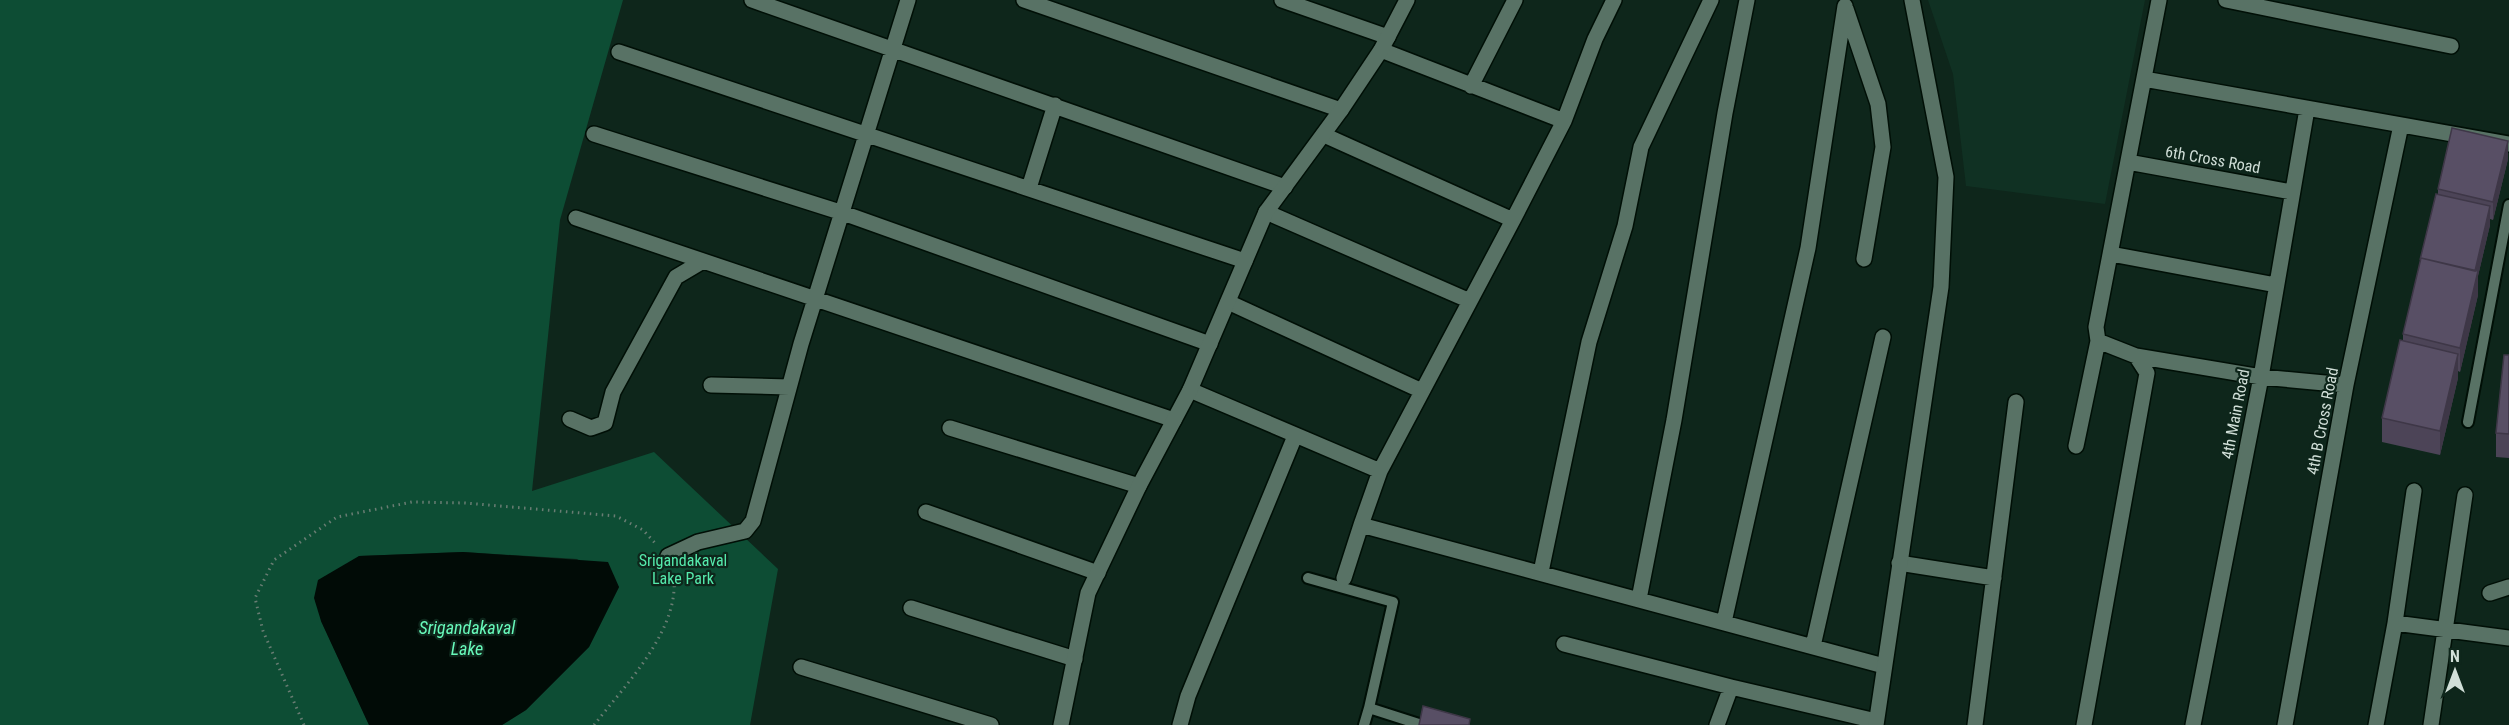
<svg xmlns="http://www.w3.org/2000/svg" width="2509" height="725" viewBox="0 0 2509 725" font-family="'Roboto Condensed',sans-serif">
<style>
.built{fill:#103123}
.green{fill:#0d4d34}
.water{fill:#010b06}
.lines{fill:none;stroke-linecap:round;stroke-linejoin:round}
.service-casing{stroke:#000f06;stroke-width:14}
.minor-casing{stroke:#000f06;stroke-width:18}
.tertiary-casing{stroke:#000f06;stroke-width:18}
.path{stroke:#697d73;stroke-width:3;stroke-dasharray:1.5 4.5;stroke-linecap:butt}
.service{stroke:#587265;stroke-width:10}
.minor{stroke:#587265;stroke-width:15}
.tertiary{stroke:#587265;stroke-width:15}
.wall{fill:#4c4457}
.shaded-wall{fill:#3e3747}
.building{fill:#584f65;stroke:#3e3747;stroke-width:1.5}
.labels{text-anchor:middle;stroke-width:4.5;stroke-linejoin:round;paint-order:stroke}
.street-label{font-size:16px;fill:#d1dfd8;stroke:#0e261b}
.park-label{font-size:16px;fill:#55eaac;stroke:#0e261b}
.water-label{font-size:18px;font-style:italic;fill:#68fabb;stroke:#0e261b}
</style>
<rect width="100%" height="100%" fill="#0e261b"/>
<path class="built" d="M1928,0H2145L2105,204L1966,186L1953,74Z"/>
<path class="green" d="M0,0H623L560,220L532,491L654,452L778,569L750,725H502L526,710L589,647L619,587L577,559L463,552L359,556L321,621L369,725H0Z"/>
<path class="water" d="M463,552L608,562L619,587L589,647L526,710L502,725H369L321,621L314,598L318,580L359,556Z"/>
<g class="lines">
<g class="service-casing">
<path id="service" d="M2468,422L2509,205
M1308,578L1393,602L1369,708L1422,725
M1364,725L1369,708"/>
</g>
<g class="minor-casing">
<path id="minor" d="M752,0L1285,187
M1024,0L1341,110
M1282,0L1388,37
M2226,0L2451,46
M1846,9L1878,104L1883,147L1864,259
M1381,50L1564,121L1595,39L1614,0
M619,52L1245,261
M2144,79L2509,144
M1471,86L1515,0
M594,134L843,213L1210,344
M1324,135L1513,220L1564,121
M2128,162L2292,192
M1029,188L1055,105
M1266,212L1470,301
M576,218L1174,420
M2111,254L2276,285
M1228,302L1422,391
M2136,356L2261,377L2346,385
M711,385L789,387
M1190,390L1380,471L1361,525L1884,666
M570,419L591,428L605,423L613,392L676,277L703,261
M950,428L1139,486
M2076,446L2098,341
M1380,471L1513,220
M926,512L1098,573
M668,556L698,542L745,531L753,521L801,344L908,0
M1899,563L1994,578
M1541,572L1589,342L1625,226L1641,147L1711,0
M1344,578L1361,525
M2490,593L2509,587
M1639,599L1674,420L1725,113L1747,0
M911,608L1075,659
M1724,622L1808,248L1845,6
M2395,623L2509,638
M1564,644L1731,687L1717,725
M1813,646L1883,337
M801,667L991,725
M1731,687L1876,721
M1180,725L1188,696L1295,436
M1975,725L2016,402
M2084,725L2147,373L2136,356L2098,341L2096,327L2159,0
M2193,725L2261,377L2307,109
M2285,725L2346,385L2401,125
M2376,725L2395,623L2414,491
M2431,725L2465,495"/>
</g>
<g class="tertiary-casing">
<path id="tertiary" d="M1061,725L1088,593L1139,486L1190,390L1266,212L1341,110L1381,50L1407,0
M1876,725L1941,287L1946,177L1912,0"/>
</g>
<path class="path" d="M304,725L263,631L255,598L274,560L337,517L412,502L465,503L616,516L643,530L656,544
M594,725C626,684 683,627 673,572"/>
<use href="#service" class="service"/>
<use href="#minor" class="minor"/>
<use href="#tertiary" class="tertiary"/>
</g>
<path class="wall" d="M2508,159L2493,220L2490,219V225L2478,276V295L2460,372L2458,371V378L2440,455L2382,442V418L2403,341V334L2438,194V189Z
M2509,355V458L2496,457V433Z"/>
<path class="shaded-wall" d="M2508,141V159L2493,220V202Z
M2490,206V225L2478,276V295L2460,372V348L2475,273Z
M2458,354V378L2440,455V431Z"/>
<path class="building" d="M2452,128L2508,141L2493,202L2438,189Z
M2436,194L2490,206L2475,271L2421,258L2420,260Z
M2421,258L2478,271L2460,348L2403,334Z
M2400,340L2458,354L2440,431L2382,418Z
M2504,355H2509V434L2496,433Z
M1423,706L1470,719L1469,725H1419Z"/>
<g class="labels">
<g class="street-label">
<text transform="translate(2213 159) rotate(10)" y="6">6th Cross Road</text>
<text transform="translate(2235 414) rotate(-79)" y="6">4th Main Road</text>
<text transform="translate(2322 421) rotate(-79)" y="6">4th B Cross Road</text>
</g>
<g class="park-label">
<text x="683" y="566">Srigandakaval<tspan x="683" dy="18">Lake Park</tspan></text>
</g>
<g class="water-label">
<text x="467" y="634">Srigandakaval<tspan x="467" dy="21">Lake</tspan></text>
</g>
</g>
<g transform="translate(2455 671)" stroke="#0e261b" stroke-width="4.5" paint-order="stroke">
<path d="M0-4.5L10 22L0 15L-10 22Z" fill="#d1dfd8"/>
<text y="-9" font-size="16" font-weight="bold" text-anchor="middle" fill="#d1dfd8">N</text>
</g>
</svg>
